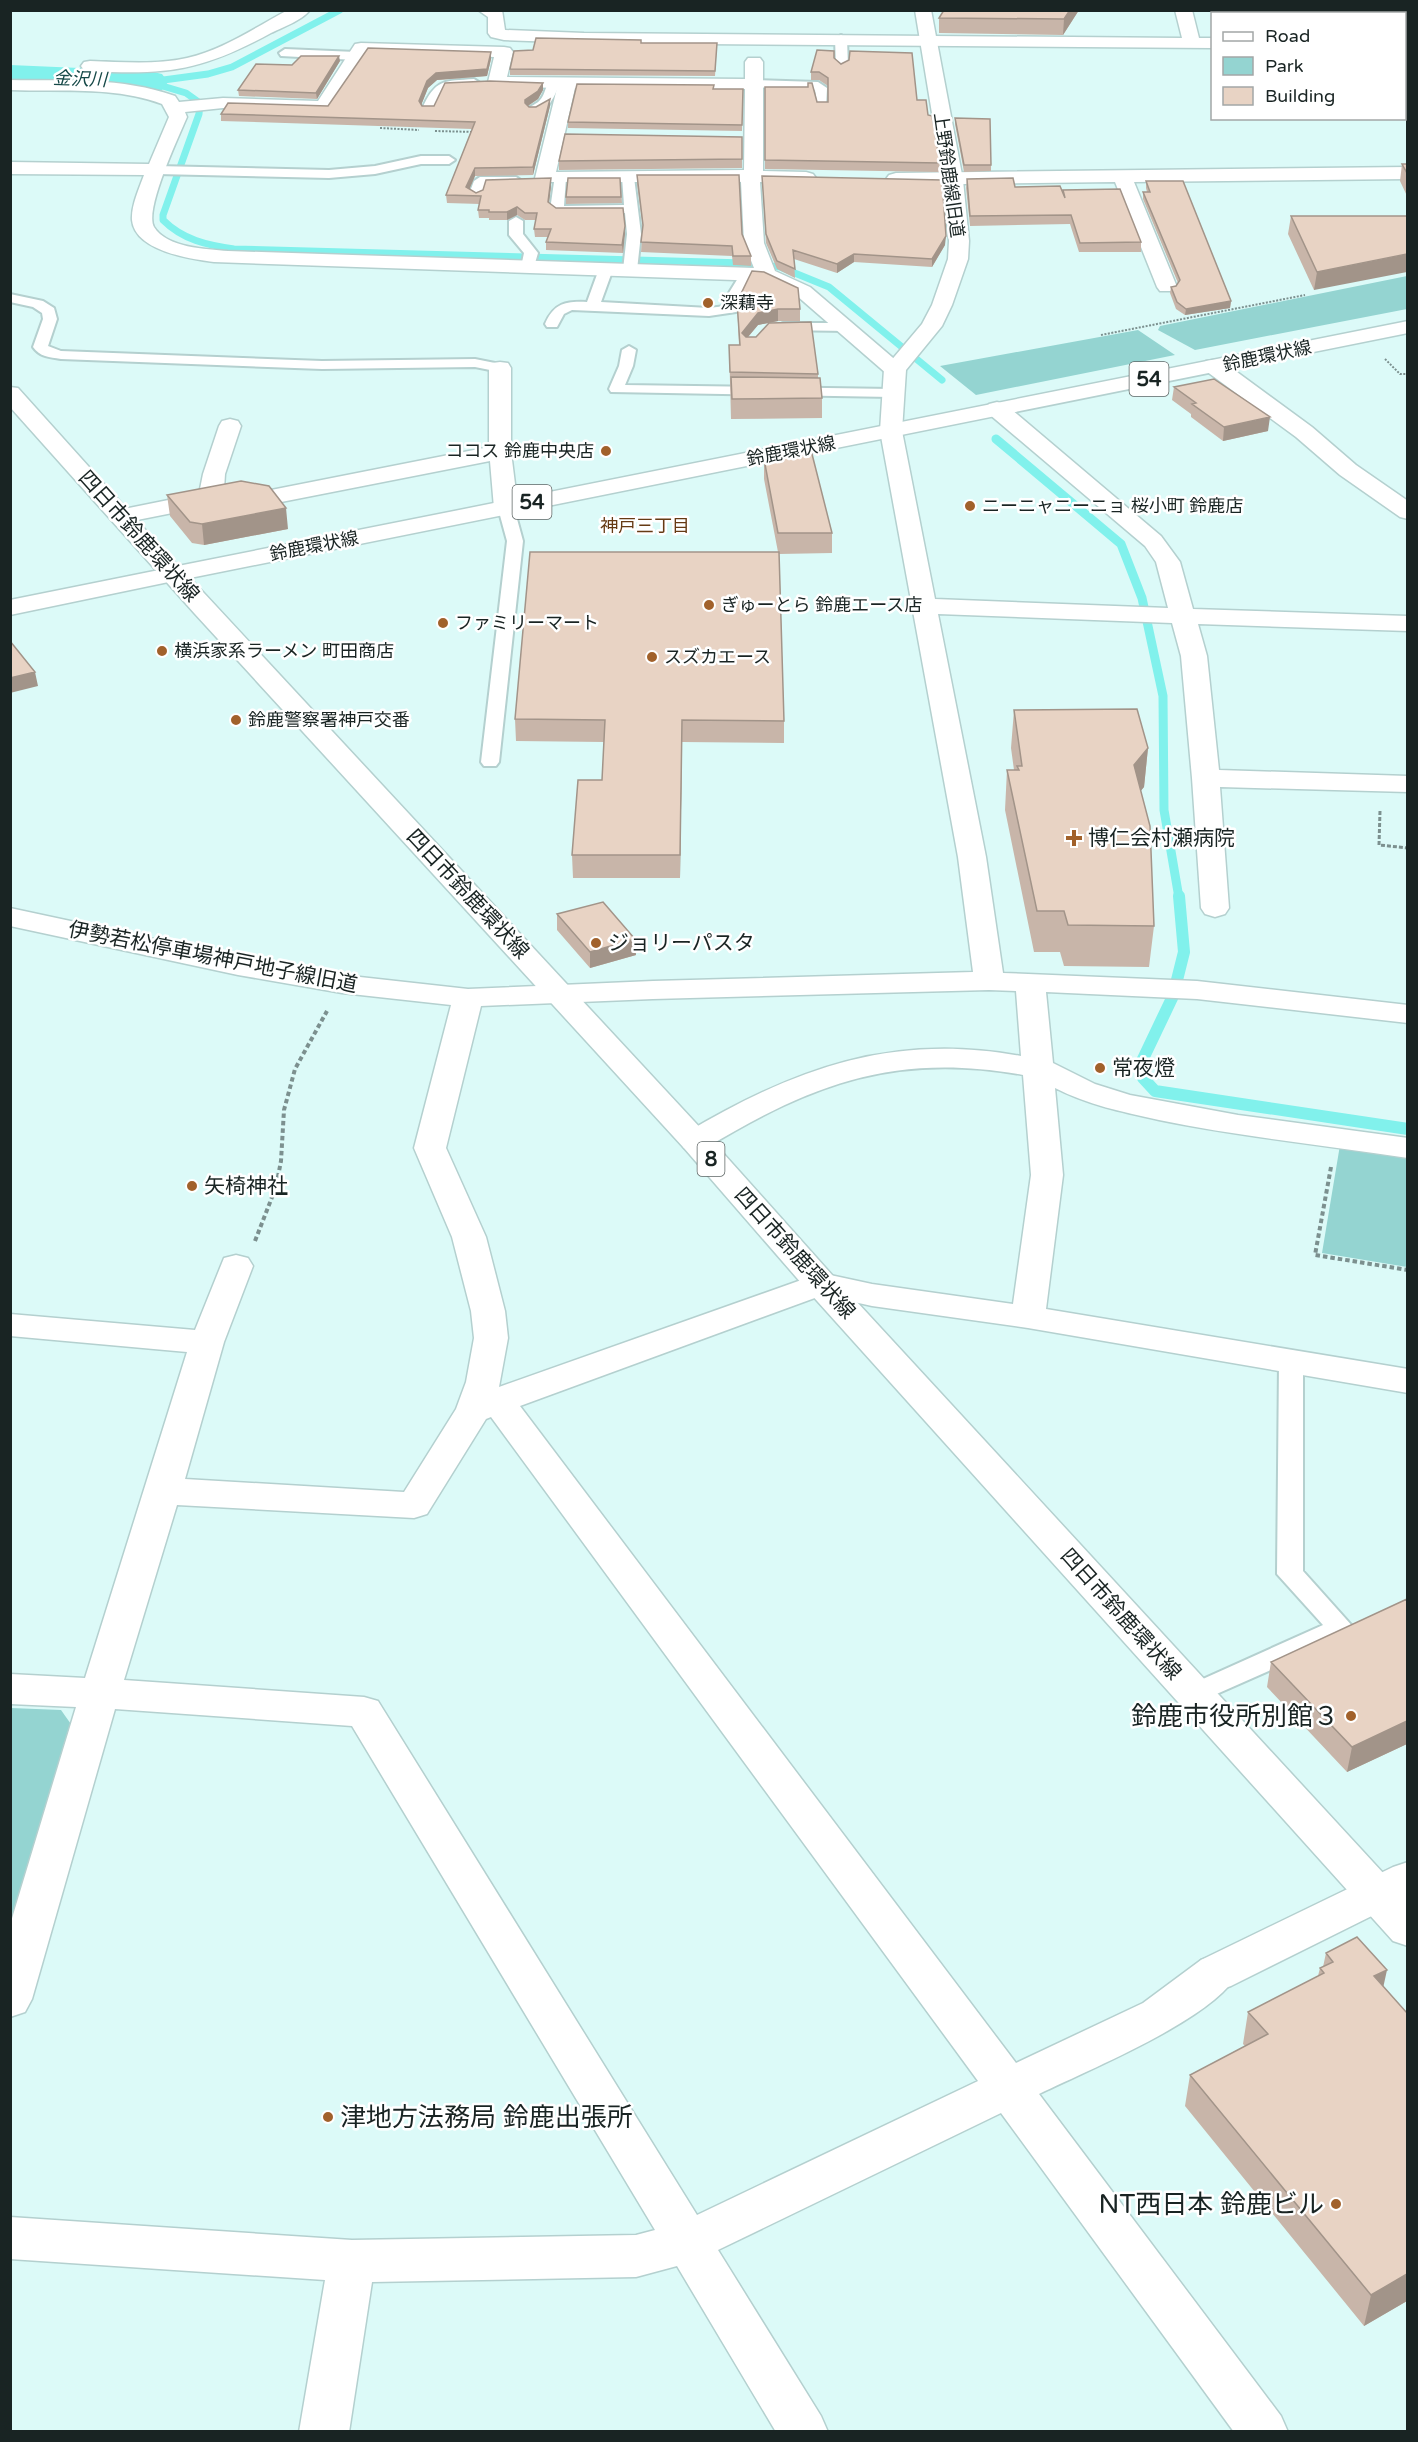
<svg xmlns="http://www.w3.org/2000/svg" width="1418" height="2442" viewBox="0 0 1418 2442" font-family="'Varela Round','Noto Sans JP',sans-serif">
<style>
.green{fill:#94d4d1}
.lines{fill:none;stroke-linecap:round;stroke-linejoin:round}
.stream-far2{stroke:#81f1ec;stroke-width:7}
.stream-far1{stroke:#81f1ec;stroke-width:9}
.stream{stroke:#81f1ec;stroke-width:12}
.river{fill:#81f1ec;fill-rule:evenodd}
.service-casing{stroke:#b4d0cf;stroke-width:4}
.minor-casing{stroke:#b4d0cf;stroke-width:3}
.tertiary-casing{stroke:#b4d0cf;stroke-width:3}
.secondary-casing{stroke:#b4d0cf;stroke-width:3}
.primary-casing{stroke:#b4d0cf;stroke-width:3}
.path-far2{stroke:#7c908f;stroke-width:2;stroke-dasharray:2 1.5;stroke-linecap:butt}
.path-far1{stroke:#7c908f;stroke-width:3;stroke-dasharray:4 2;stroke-linecap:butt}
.path{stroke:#7c908f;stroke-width:4;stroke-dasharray:4.5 3;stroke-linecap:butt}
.service{fill:#fff;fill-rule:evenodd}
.minor{fill:#fff;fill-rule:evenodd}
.tertiary{fill:#fff;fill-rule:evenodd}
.secondary{fill:#fff;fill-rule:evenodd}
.primary{fill:#fff;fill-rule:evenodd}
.wall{fill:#c8b5a9}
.shaded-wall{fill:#a29489}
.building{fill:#e8d3c4;stroke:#a29489;stroke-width:1.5}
.poi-dot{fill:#a1612b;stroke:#fff;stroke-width:2}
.labels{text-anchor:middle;stroke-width:5;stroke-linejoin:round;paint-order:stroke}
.far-water-label{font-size:18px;font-style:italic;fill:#164948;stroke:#fff}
.far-street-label{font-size:18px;fill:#192423;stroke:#fff}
.far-poi-label{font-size:18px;fill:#192423;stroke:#fff;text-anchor:start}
.far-neighbourhood-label{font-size:18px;fill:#663a14;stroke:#fff}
.shield{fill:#fff;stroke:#5e6665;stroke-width:1.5}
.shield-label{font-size:20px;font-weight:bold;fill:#192423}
.street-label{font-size:21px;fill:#192423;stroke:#fff}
.poi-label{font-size:21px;fill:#192423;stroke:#fff;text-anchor:start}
.near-poi-label{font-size:26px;fill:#192423;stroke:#fff;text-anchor:end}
</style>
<rect width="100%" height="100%" fill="#dcfaf8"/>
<path class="green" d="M1407,276V309L1195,350L1158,330L1160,326Z
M1138,330L1175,355L976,395L940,366Z
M1340,1145L1407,1156V1267L1322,1253Z
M11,1708L61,1710L73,1727L17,1912L11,1915Z"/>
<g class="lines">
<path class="stream-far2" d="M156,81L208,74L232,67L340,10
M149,82L186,93L200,103L199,114L163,215V220C183,240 207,245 234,249L745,263L780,267L829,287L942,380"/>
<path class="stream-far1" d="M996,439L1121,544L1142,598L1163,696L1164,810L1179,898"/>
<path class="stream" d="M1179,896L1184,952L1173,996L1142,1061L1143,1078L1155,1091L1408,1129"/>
<path class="river" d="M10,65L149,71L162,74L168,82L162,90L149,93L10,87Z"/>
<g class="service-casing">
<path id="service" d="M841,35L847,39L848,66L842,70L836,66L835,39Z
M285,49L356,52L362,56L356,60L281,56L279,53Z
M474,79L480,83L478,86L448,88L441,93L432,112H424L422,109C435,79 444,81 474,79Z
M554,79L560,83C554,97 548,115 529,112L527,109C530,106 537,104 540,100C547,93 544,83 554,79Z
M753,80L818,82L827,88L826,108H818L815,90L812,89L749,87V81Z
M421,156H449L455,160L449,164H421L375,174L329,178L157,174L151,170L157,166L329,170L375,166Z
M628,173L634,177L641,234L637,270L630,274L623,270L627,234L625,213L557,214L550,210L555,175L560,174L566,178L564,206L624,205L622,177Z
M480,177H516L522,181L516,185H485L481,197H471L469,194L474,181Z
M516,217L523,221V234L538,253L533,270H523L521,267L524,253L509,235V221Z
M606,265L613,269L601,302L709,308L725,306L727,296L743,270H753L755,273L741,296L736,312L709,316L572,310L564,314L557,327H547L545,324C554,303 566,301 587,302L599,269Z
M10,294L43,301L54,308L57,319L48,346L61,351L322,361L475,359L505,365L507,368L500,372L475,367L322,369L61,359C49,357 40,357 33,347L43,319L42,313L33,307L10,302Z
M783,323H848L855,327L848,331L778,330L776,327Z
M629,346L636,350L633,366L625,385L892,389L899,393L892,397L611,392L609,389L619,366L622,350Z
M506,503L514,508L523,541L499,762L496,766H484L481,762L507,541L498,508Z
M1291,1355L1299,1357L1303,1363V1571L1354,1628L1350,1635L1194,1704L1185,1701L1181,1694L1185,1687L1323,1625L1277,1574L1279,1363L1283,1357Z"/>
</g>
<g class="minor-casing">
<path id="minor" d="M288,10H310C301,21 283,27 271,33C201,71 168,75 90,71L84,70L81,66L84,62L90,61C122,62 156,65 187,58C223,50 256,27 288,10Z
M478,10H502L505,30L584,33L1182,38L1175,10H1192L1199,38H1212V48L584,43L504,40L491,37L488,33V17Z
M1404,39H1408V49H1404Z
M361,43L504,47L510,48L513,52L507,77L745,79V62L748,58H760L763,62V171L806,172L813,174L816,178L813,182L806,184L760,182L764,243L775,271L810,287L906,369L903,374L895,375L887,374L796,295L764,281L214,262C190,259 135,251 132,220C131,206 139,189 144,175L10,174V162L149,164L169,117L162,104C114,86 61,92 10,90V80C66,81 122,77 175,96L179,102L223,98L318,101L355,44ZM366,53L494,57L488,82L491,86L557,88L535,178L538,182H741L744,243L754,268L228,251C206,249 167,248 154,227C144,210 179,136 187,117L185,112L223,108L329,111ZM575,88L745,89L744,170L556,172Z
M1408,167V179L1134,182L1177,287L1174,291H1160L1157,287L1115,182L896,185L889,183L886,179L889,175L896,173Z
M500,362L508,363L511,368V452L518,508L514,513L506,515L498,513L494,508L490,461L271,504L243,499L122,523L114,521L110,516L114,511L203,493L200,489L203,474L219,426L222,421L230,419L238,421L241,426L225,474L224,489L243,485L271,490L489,447V368L492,363Z
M997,402L1005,404L1161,536L1180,562L1193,609L1408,616V631L1198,624L1207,656L1219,770L1408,776V792L1220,787L1229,908L1225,914L1215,917L1205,914L1201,908L1192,778L1181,656L1172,623L938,614L986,857L1003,973L1197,981L1408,1005V1023L1197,999L1046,992L1053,1063L1095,1084L1130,1095L1238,1115L1408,1138V1158C1325,1145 1241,1137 1159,1120C1123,1112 1088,1105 1055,1088L1063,1175L1046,1309L1408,1369V1393L1028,1328L872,1306L823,1295L520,1406L1016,2063L1143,2003L1201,1960L1216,1955L1231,1960L1238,1973C1214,2019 1088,2070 1039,2094L1281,2416L1288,2432H1234L1001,2113L718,2250L821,2416L828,2432H776L677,2266L636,2277L372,2282L349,2432H299L325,2280L10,2259V2217L352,2240L636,2235L655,2230L352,1726L115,1709L32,1999L25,2012L10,2017V1925L76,1707L10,1704V1674L85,1678L187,1352L10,1336V1314L195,1330L224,1258L236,1255L248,1258L253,1266L224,1342L185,1479L404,1492L456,1409L466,1382L474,1338L471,1311L452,1237L414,1148L451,1005L342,993L238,975L10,926V908L238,957L342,975L468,989L653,981L973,972L958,857L880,431L883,426L891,424L899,426L902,431L935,599L1168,608L1156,562L1145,546L989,414L986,409L989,404ZM989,990L1016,991L1021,1056C892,1032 793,1069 684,1134L679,1141L684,1148L695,1151L706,1148C813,1083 897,1052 1023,1075L1031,1175L1013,1304L872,1284L821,1273L499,1387L508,1338L505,1311L486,1237L446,1148L481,1006L653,999ZM491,1417L978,2081L697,2215L378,1701L364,1697L124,1680L177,1505L414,1518L427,1514L486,1419Z"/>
</g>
<g class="tertiary-casing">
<path id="tertiary" d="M915,10H931L963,180L969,241L968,259L952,305L942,326L906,370L902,431L899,436L891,438L883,436L880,431L884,369L922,324L932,305L948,259L949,241L943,180Z
M1214,360L1222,361L1312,427L1356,465L1408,501V519L1400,517L1340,475L1296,437L1206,371L1203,366L1206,361Z
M1408,1862V1898L1231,1986L1216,1991L1201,1986L1194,1973L1201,1960L1393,1867Z"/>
</g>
<g class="secondary-casing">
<path id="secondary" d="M174,567L183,569L186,574L183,579L10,615V600Z"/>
</g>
<g class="primary-casing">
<path id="primary" d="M1408,321V333L190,578L706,1134L833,1276L1408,1900V1946L1393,1941L809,1292L684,1148L195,614L10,407V387L18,388L178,566Z"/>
</g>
<path class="path-far2" d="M380,128L419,130
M435,131L475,132
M1101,335L1305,295
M1385,359L1400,374H1408"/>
<path class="path-far1" d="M1380,811L1379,845L1408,848"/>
<path class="path" d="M1331,1167L1315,1255L1408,1270
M255,1241L276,1187L281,1161L284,1110L295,1069L327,1011"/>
<use href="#service" class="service"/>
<use href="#minor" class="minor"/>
<use href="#tertiary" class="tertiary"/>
<use href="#secondary" class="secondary"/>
<use href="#primary" class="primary"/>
</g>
<path class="wall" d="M944,10H1079L1063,35L939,33V18Z
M641,43H717L715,76L510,75V69Z
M491,52V59L487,76L437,80L428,88L421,105L422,106H434L543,90L538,99L528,106L529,107L550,106L533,175L475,176L469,189L476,193L551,186L549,203L556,208L625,226L623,253L546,250V242L548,237H535L534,229L536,220H525L517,215L507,220H489V218H479L478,210L480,204L447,203L446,195L472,129L221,121V114L328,106Z
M834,58L841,64L917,100L928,115L940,163L939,172L765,169V87H808L817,102H828V86L819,80H811V72Z
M340,61L317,99L239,96L238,90L292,65Z
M713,89H743L742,131L568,128V122Z
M955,118L991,165V171L964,172L955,124Z
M742,137V168L559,170V161Z
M1402,164H1407V196L1400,181Z
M637,175L742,234L751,256V266L733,265L732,256L641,252L643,229L637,184Z
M762,176L945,245L932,267L854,262L837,273L794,259L795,278L777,269L766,243Z
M620,178L622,203L566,204V197Z
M967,179L1015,187L1063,191L1141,242V252H1079L1070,224L970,226L966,188Z
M1146,181L1231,301L1230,308L1185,315L1176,309L1170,293L1171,287L1176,286L1178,283L1143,199V192H1147L1146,188Z
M1291,216H1407L1314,290L1288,234Z
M737,302L800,309V321H778L758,325L748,337L818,374V378L822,398V418L731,419L729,345H739Z
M1174,387L1268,431L1223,441L1191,417V414L1172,400Z
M764,459L832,533V553L779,554L784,721V743L682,742L680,878H573L572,855L602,780L604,742L516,741L515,719L778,552L764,479Z
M167,495L288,529L204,545L192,543L170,516Z
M1014,710L1148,748L1144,787L1140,791L1154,926L1149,967L1064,966L1060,952H1034L1005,810L1007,770H1014L1011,748Z
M557,914L636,955L590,968L557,930Z
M1407,1599V1744L1347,1772L1267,1687L1271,1662Z
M1326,1953L1383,1986L1407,2301L1364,2326L1185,2106L1190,2075L1245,2046L1243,2044L1248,2012L1318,1976L1320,1968L1323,1967Z"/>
<path class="shaded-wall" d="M1070,10H1079L1063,35L1064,19Z
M491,52V59L487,76L437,80L428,88L420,108L419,101L427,81L436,73Z
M339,56L340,61L317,99L316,93Z
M543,83V90L538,99L526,107L525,110V100Z
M550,99V106L533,175V167Z
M475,168V176L467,195L466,187Z
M551,178V186L548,210V202Z
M517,207V215L507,220V212Z
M625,226V234L623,253L622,245Z
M946,236L945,245L932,267V259Z
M854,254V262L837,273V264Z
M1407,254V272L1314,290L1317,272Z
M1231,301L1230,308L1185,315L1186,309Z
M778,309V321L758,325L742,344V333L758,313Z
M1270,417L1268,431L1223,441L1224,427Z
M286,508L288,529L204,545L202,524Z
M35,672L38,686L10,693V678Z
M682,720V742L680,878V855Z
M1148,748L1144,787L1130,804L1134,765Z
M635,939L636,955L590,968V952Z
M1407,1721V1744L1347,1772L1352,1747Z
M1387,1970L1380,2002L1374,1976Z
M1407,2274V2301L1364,2326L1371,2295Z"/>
<path class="building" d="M944,10H1070L1064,19L939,18Z
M536,38L641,40V43H717L715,71L510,69L514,51L533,50Z
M368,48L491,52L487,69L436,73L427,81L419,101L422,106H434L445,83L490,81L543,83L538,91L525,100V103L529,107H536L550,99L533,167L475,168L466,187L476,193L483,190L486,180L551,178L548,202L556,208H623L625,226L622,245L546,242L551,229H534L537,213H525L517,207L507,212H489V210H478L481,196L446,195L475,122L221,114L228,103L328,106Z
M817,50L834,51V58L841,64L849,60L850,51L912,53L917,100H926L928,115L932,116L940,163L765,160V87H808V83H812L817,102H828V78L819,72H811Z
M301,56H339L316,93L238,90L256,64L292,65Z
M577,84L714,85L713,89H743L742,125L568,122Z
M955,118L990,119L991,165H964Z
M565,134L742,137V159L559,161Z
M1402,164H1407V173Z
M637,175H739L742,234L751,256H733L732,246L641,242L643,225Z
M762,176L942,180L946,236L932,259L854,254L837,264L793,250L795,269L777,261L766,234Z
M568,178H620L621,197H566Z
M1013,178L1015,187L1060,186L1065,198L1063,190L1120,189L1141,242L1080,243L1071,215L970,216L967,179Z
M1146,181H1183L1231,301L1186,309L1177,302L1171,287L1176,286L1180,280L1143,192H1150Z
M1291,216H1407V254L1317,272Z
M752,271L764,272L798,288L800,309H778L758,313L742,333L746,337H756L769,323L811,322L818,374L730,372L729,345H740L737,302Z
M731,377L820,378L822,398L732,399Z
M1214,379L1270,417L1224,427L1192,404L1196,403L1174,387Z
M812,454L832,533H778L764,459Z
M241,481L269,486L286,508L202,524L190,522L167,495Z
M530,552H779L784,721L682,720L680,855H572L578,780H602L605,720L515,719Z
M10,641L35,672L10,678Z
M1137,709L1148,748L1134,765L1150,826L1154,926L1068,925L1064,911H1037L1007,770H1019L1017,766H1022L1014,710Z
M603,902L635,939L590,952L557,914Z
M1407,1599V1721L1352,1747L1271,1662Z
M1357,1937L1387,1970L1374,1976L1407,2013V2274L1371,2295L1190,2075L1268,2034L1248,2012L1324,1973L1320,1968L1333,1962L1326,1953Z"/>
<g class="poi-dot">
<circle cx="708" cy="303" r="6"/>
<circle cx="606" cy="451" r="6"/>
<circle cx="970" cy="506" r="6"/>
<circle cx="709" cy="605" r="6"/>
<circle cx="443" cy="623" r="6"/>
<circle cx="162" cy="651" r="6"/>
<circle cx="652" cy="657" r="6"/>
<circle cx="236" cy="720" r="6"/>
<path d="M1071 829h6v6h6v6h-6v6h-6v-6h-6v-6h6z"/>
<circle cx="596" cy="943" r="6"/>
<circle cx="1100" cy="1068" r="6"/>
<circle cx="192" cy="1186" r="6"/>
<circle cx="1351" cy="1716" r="6"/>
<circle cx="328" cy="2117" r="6"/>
<circle cx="1336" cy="2204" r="6"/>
</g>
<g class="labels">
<g class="far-water-label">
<text transform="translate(80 79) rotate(2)" y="6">金沢川</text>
</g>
<g class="far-street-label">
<text transform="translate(949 175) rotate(82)" y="6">上野鈴鹿線旧道</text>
<text transform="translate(1267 356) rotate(-12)" y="6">鈴鹿環状線</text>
<text transform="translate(791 451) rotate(-11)" y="6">鈴鹿環状線</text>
<text transform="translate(314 546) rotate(-11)" y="6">鈴鹿環状線</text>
</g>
<g class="far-poi-label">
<text x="720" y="309">深藕寺</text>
<text x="594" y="457" text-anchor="end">ココス 鈴鹿中央店</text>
<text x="982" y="512">ニーニャニーニョ 桜小町 鈴鹿店</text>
<text x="721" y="611">ぎゅーとら 鈴鹿エース店</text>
<text x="455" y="629">ファミリーマート</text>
<text x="174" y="657">横浜家系ラーメン 町田商店</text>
<text x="664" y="663">スズカエース</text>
<text x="248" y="726">鈴鹿警察署神戸交番</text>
</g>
<g class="far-neighbourhood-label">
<text x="645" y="532">神戸三丁目</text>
</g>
<g class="shield">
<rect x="1129.5" y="362" width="39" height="34" rx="4.5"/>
<rect x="512.5" y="485" width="39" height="34" rx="4.5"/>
<rect x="697.5" y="1142" width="27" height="34" rx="4.5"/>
</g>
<g class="shield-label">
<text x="1149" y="386">54</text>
<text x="532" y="509">54</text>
<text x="711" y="1166">8</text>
</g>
<g class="street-label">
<text transform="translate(139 536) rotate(48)" y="7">四日市鈴鹿環状線</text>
<text transform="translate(468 894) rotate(47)" y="7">四日市鈴鹿環状線</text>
<text transform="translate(213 957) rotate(11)" y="7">伊勢若松停車場神戸地子線旧道</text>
<text transform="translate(795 1253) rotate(48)" y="7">四日市鈴鹿環状線</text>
<text transform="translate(1121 1614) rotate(48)" y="7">四日市鈴鹿環状線</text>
</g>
<g class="poi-label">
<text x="1088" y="845">博仁会村瀬病院</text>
<text x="608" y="950">ジョリーパスタ</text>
<text x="1112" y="1075">常夜燈</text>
<text x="204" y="1193">矢椅神社</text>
</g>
<g class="near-poi-label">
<text x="1339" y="1725">鈴鹿市役所別館３</text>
<text x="340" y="2126" text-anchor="start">津地方法務局 鈴鹿出張所</text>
<text x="1324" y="2213">NT西日本 鈴鹿ビル</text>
</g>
</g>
<rect width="1418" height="2442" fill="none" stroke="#192423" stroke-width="24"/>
<rect x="1211" y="12" width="195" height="108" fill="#ffffff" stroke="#a3a7a7" stroke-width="1.5"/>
<rect x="1223" y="32" width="30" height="9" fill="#ffffff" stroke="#a3a7a7" stroke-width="1.5"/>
<text x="1265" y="42" font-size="18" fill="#192423">Road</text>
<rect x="1223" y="57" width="30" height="18" fill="#94d4d1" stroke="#a3a7a7" stroke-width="1.5"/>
<text x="1265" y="72" font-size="18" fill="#192423">Park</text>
<rect x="1223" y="87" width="30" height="18" fill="#e8d3c4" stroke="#a3a7a7" stroke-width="1.5"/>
<text x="1265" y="102" font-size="18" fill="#192423">Building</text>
</svg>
